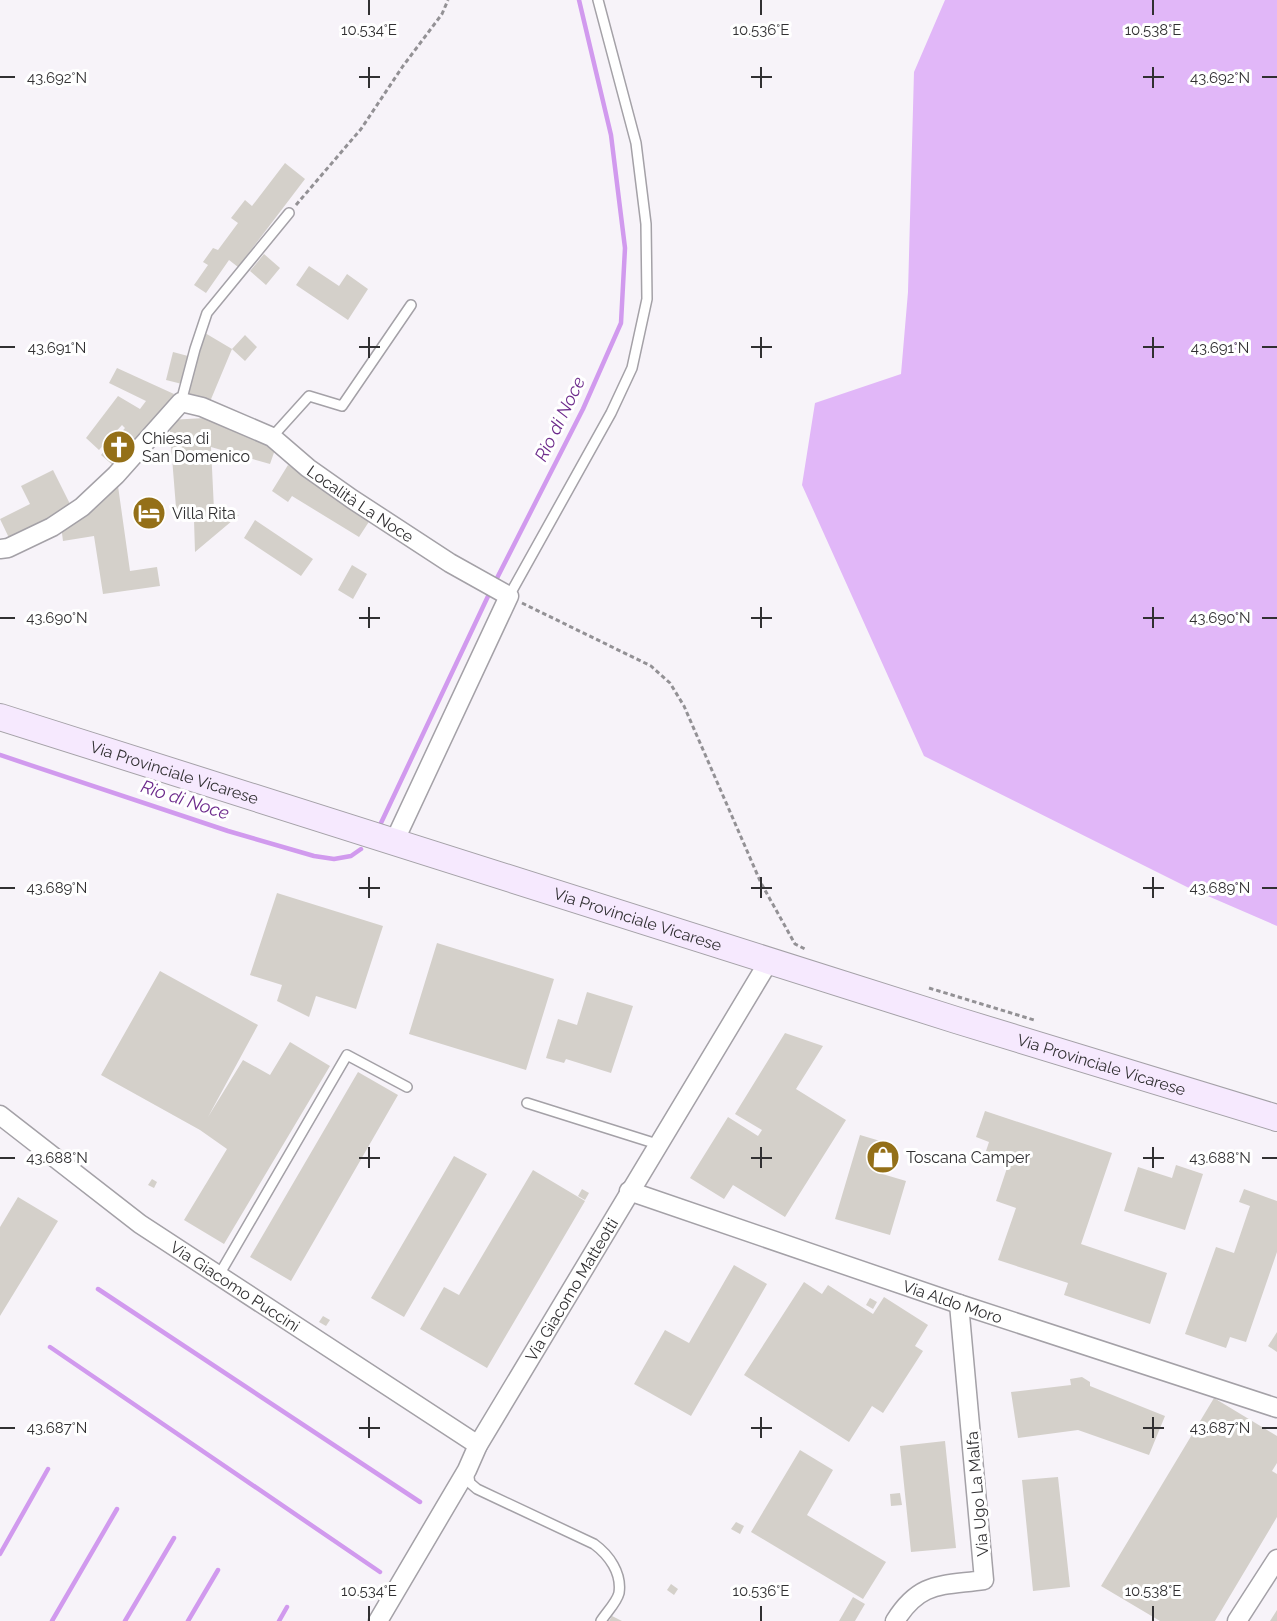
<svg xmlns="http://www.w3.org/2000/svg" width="1277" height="1621" viewBox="0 0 1277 1621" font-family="Raleway,sans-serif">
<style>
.green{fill:#e1b7f8}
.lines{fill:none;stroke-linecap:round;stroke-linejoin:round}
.stream{stroke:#d19aee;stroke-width:4.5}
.building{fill:#d4d0ca}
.lane-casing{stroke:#a4a1a7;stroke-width:12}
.street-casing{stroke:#a4a1a7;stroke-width:21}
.secondary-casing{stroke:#a4a1a7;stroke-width:28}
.path{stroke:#939195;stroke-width:3;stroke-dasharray:4.5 3;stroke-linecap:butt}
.lane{stroke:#fff;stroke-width:9}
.street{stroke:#fff;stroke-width:18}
.secondary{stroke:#f6e9fe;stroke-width:26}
.ticks{fill:none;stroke:#313032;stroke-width:2}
.labels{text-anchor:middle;stroke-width:6;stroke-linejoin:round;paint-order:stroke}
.poi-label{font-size:16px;fill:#313032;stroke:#fff;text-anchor:start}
.street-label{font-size:16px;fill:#313032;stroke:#fff}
.water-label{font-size:18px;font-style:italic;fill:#6d2b8c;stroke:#fff}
.ticks-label{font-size:15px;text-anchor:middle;fill:#313032;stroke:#fff;stroke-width:6;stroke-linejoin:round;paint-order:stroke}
</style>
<rect width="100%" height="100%" fill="#f7f3f9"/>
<path class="green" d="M945,0H1277V926L1187,887L924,756L802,485L815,403L901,374L908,292L914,72Z"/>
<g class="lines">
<path class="stream" d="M494,584L583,409L621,323L625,248L611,135L579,0
M0,755L228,831L314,856L334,859L351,856L361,849
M381,823L490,592
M98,1289L420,1502
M50,1347L380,1572
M0,1554L48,1469
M52,1621L117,1509
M125,1621L174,1538
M188,1621L218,1570
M279,1621L287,1607"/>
</g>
<path class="building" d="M285,163L305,179L238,267L229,260L206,293L194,285L208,265L203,262L213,248L218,250L238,223L231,218L245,200L252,206Z
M264,254L280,268L266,285L250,271Z
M309,266L339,286L347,274L368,289L348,320L296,285Z
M205,333L232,349L209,404L186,394Z
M245,335L257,347L245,361L232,349Z
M173,352L188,356L182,384L166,380Z
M117,368L174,394L160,419L114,466L101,455L125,428L122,425L99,450L86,438L118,396L140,409L146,401L109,383Z
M205,418L277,444L270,464L211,447L214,510L239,515L195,552L194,520H177L169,420Z
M288,465L372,517L359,537L292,496L288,502L272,491Z
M53,470L73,510L10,540L0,519L30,504L21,486Z
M118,486L130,571L157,567L160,586L103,594L94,536L63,541L61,526Z
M255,520L313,559L301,576L244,538Z
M352,565L367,574L353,599L338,590Z
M277,893L383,926L356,1009L316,996L309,1017L277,1001L282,985L250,975Z
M437,943L554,979L526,1070L409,1034Z
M160,971L258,1025L208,1117L243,1060L270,1075L290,1042L330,1066L224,1244L184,1220L227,1149L200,1130L101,1075Z
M587,992L633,1006L611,1073L566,1059L564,1063L546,1058L558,1019L577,1025Z
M785,1033L823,1046L796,1089L846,1120L785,1217L733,1185L724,1199L690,1178L728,1117L758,1136L762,1130L735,1114Z
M358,1072L398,1095L291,1281L250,1257Z
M985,1111L1112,1153L1081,1244L1167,1273L1150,1324L1064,1295L1068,1283L998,1260L1016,1208L996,1201L1008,1165L984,1157L989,1142L976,1137Z
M860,1135L887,1143L879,1173L906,1181L890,1235L835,1219Z
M454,1156L487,1174L404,1317L371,1298Z
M1176,1165L1203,1174L1185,1230L1124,1211L1138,1167L1172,1178Z
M533,1170L585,1201L487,1368L420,1329L444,1287L459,1295Z
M152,1179L157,1182L154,1188L148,1185Z
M582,1189L589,1193L585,1200L578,1196Z
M1244,1189L1277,1201V1252L1246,1342L1230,1337L1226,1348L1185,1334L1216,1247L1234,1253L1250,1206L1239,1202Z
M18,1197L58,1221L0,1316V1227Z
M734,1265L767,1284L691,1416L634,1384L665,1330L689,1343Z
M804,1282L822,1294L828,1285L873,1314L884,1297L928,1325L915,1346L923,1351L883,1413L872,1406L849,1442L744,1375Z
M870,1298L877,1302L873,1309L866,1305Z
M323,1316L330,1320L326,1326L319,1322Z
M1277,1332V1352L1268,1346Z
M1082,1377L1090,1382V1386L1165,1416L1149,1455L1078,1430L1018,1438L1011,1392L1071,1385L1070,1379Z
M1214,1398L1277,1436V1463L1272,1471L1277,1474V1517L1215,1621H1160L1101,1586Z
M945,1441L956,1548L911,1552L900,1446Z
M800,1450L833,1470L807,1515L886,1562L863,1599L751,1532Z
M1058,1477L1070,1587L1033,1591L1022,1480Z
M900,1493L902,1505L891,1506L890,1494Z
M736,1522L744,1526L740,1534L731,1529Z
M671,1584L678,1589L674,1595L667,1590Z
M853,1597L865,1604L855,1621H839Z
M1277,1610V1621H1270Z
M612,1616L622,1621H609Z"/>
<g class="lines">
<g class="lane-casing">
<path id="lane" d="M181,402L195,349L207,313L289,213
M272,437L309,396L342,406L411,305
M509,596L611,413L632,368L647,299L646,224L636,143L598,0
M527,1103L657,1144
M219,1275L347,1055L407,1087
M468,1472L470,1483L477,1489L594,1544C609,1555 622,1573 619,1593C617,1602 606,1613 601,1621"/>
</g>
<g class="street-casing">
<g id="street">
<path id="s1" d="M0,549L8,548L52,527L82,507L116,475L181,402L202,407L272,437L308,468L352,499L450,563L509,596L394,842"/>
<path id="s2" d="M0,1115L140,1224L478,1445"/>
<path id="s3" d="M629,1191L959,1304L1277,1408"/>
<path id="s4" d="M378,1621L467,1470L478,1445L769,961"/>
<path d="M895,1621C920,1581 941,1586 984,1580L959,1304"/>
<path d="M1237,1621L1277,1559"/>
</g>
</g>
<g class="secondary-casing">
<g id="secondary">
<path id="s5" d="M0,717L956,1020L1277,1118"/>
</g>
</g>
<path class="path" d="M296,205L361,129L403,66L442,14L448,0
M522,603L651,666L670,683L684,706L761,883L795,944L805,949
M929,988L1034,1020"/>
<use href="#lane" class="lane"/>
<use href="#street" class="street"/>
<use href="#secondary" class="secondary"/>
</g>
<path class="ticks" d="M369,0V15M761,0V15M1153,0V15M369,67V88M761,67V88M1153,67V88M0,77H15M359,77H380M751,77H772M1143,77H1164M1262,77H1277M369,337V358M761,337V358M1153,337V358M0,347H15M359,347H380M751,347H772M1143,347H1164M1262,347H1277M369,607V628M761,607V628M1153,607V628M0,618H15M359,618H380M751,618H772M1143,618H1164M1262,618H1277M369,877V898M761,877V898M1153,877V898M0,888H15M359,888H380M751,888H772M1143,888H1164M1262,888H1277M369,1147V1168M761,1147V1168M1153,1147V1168M0,1158H15M359,1158H380M751,1158H772M1143,1158H1164M1262,1158H1277M369,1417V1438M761,1417V1438M1153,1417V1438M0,1428H15M359,1428H380M751,1428H772M1143,1428H1164M1262,1428H1277M369,1606V1621M761,1606V1621M1153,1606V1621"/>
<defs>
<g id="church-disc" transform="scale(1.725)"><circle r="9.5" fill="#947018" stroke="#fff"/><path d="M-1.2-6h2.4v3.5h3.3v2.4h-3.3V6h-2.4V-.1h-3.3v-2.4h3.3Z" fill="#fff"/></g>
<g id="hotel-disc" transform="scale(1.725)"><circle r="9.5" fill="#947018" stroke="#fff"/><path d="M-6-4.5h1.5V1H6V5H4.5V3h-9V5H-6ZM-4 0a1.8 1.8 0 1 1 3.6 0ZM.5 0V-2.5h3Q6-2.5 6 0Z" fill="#fff"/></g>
<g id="shop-disc" transform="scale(1.725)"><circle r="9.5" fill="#947018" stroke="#fff"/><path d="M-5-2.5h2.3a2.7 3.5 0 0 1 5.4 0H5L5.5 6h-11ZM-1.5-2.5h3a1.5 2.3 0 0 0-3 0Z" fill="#fff"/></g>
</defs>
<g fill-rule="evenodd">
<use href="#church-disc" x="119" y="447"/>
<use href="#hotel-disc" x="149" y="513"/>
<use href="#shop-disc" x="883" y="1157"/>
</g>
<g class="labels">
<g class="poi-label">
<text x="142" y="444">Chiesa di<tspan x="142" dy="18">San Domenico</tspan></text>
<text x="172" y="519">Villa Rita</text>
<text x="906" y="1163">Toscana Camper</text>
</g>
<g class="street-label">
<text dy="6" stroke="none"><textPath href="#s1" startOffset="446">Località La Noce</textPath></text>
<text dy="6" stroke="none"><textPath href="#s5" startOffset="183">Via Provinciale Vicarese</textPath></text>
<text dy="6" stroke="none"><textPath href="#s5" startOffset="669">Via Provinciale Vicarese</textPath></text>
<text dy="6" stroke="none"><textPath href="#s5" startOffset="1155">Via Provinciale Vicarese</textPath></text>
<text dy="6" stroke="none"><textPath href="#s2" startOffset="291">Via Giacomo Puccini</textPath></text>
<text dy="6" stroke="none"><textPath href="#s4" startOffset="384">Via Giacomo Matteotti</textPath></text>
<text dy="6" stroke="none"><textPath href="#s3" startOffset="342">Via Aldo Moro</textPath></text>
<text transform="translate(977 1494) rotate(-95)" y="6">Via Ugo La Malfa</text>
</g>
<g class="water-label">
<text transform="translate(560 419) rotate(-64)" y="6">Rio di Noce</text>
<text transform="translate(185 800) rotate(18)" y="6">Rio di Noce</text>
</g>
</g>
<g class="ticks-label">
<text x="369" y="35">10.534°E</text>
<text x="761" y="35">10.536°E</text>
<text x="1153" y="35">10.538°E</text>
<text x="57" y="83">43.692°N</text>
<text x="1220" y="83">43.692°N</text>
<text x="57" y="353">43.691°N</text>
<text x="1220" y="353">43.691°N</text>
<text x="57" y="623">43.690°N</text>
<text x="1220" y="623">43.690°N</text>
<text x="57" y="893">43.689°N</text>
<text x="1220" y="893">43.689°N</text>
<text x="57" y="1163">43.688°N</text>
<text x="1220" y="1163">43.688°N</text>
<text x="57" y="1433">43.687°N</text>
<text x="1220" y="1433">43.687°N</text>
<text x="369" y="1596">10.534°E</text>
<text x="761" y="1596">10.536°E</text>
<text x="1153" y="1596">10.538°E</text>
</g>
</svg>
